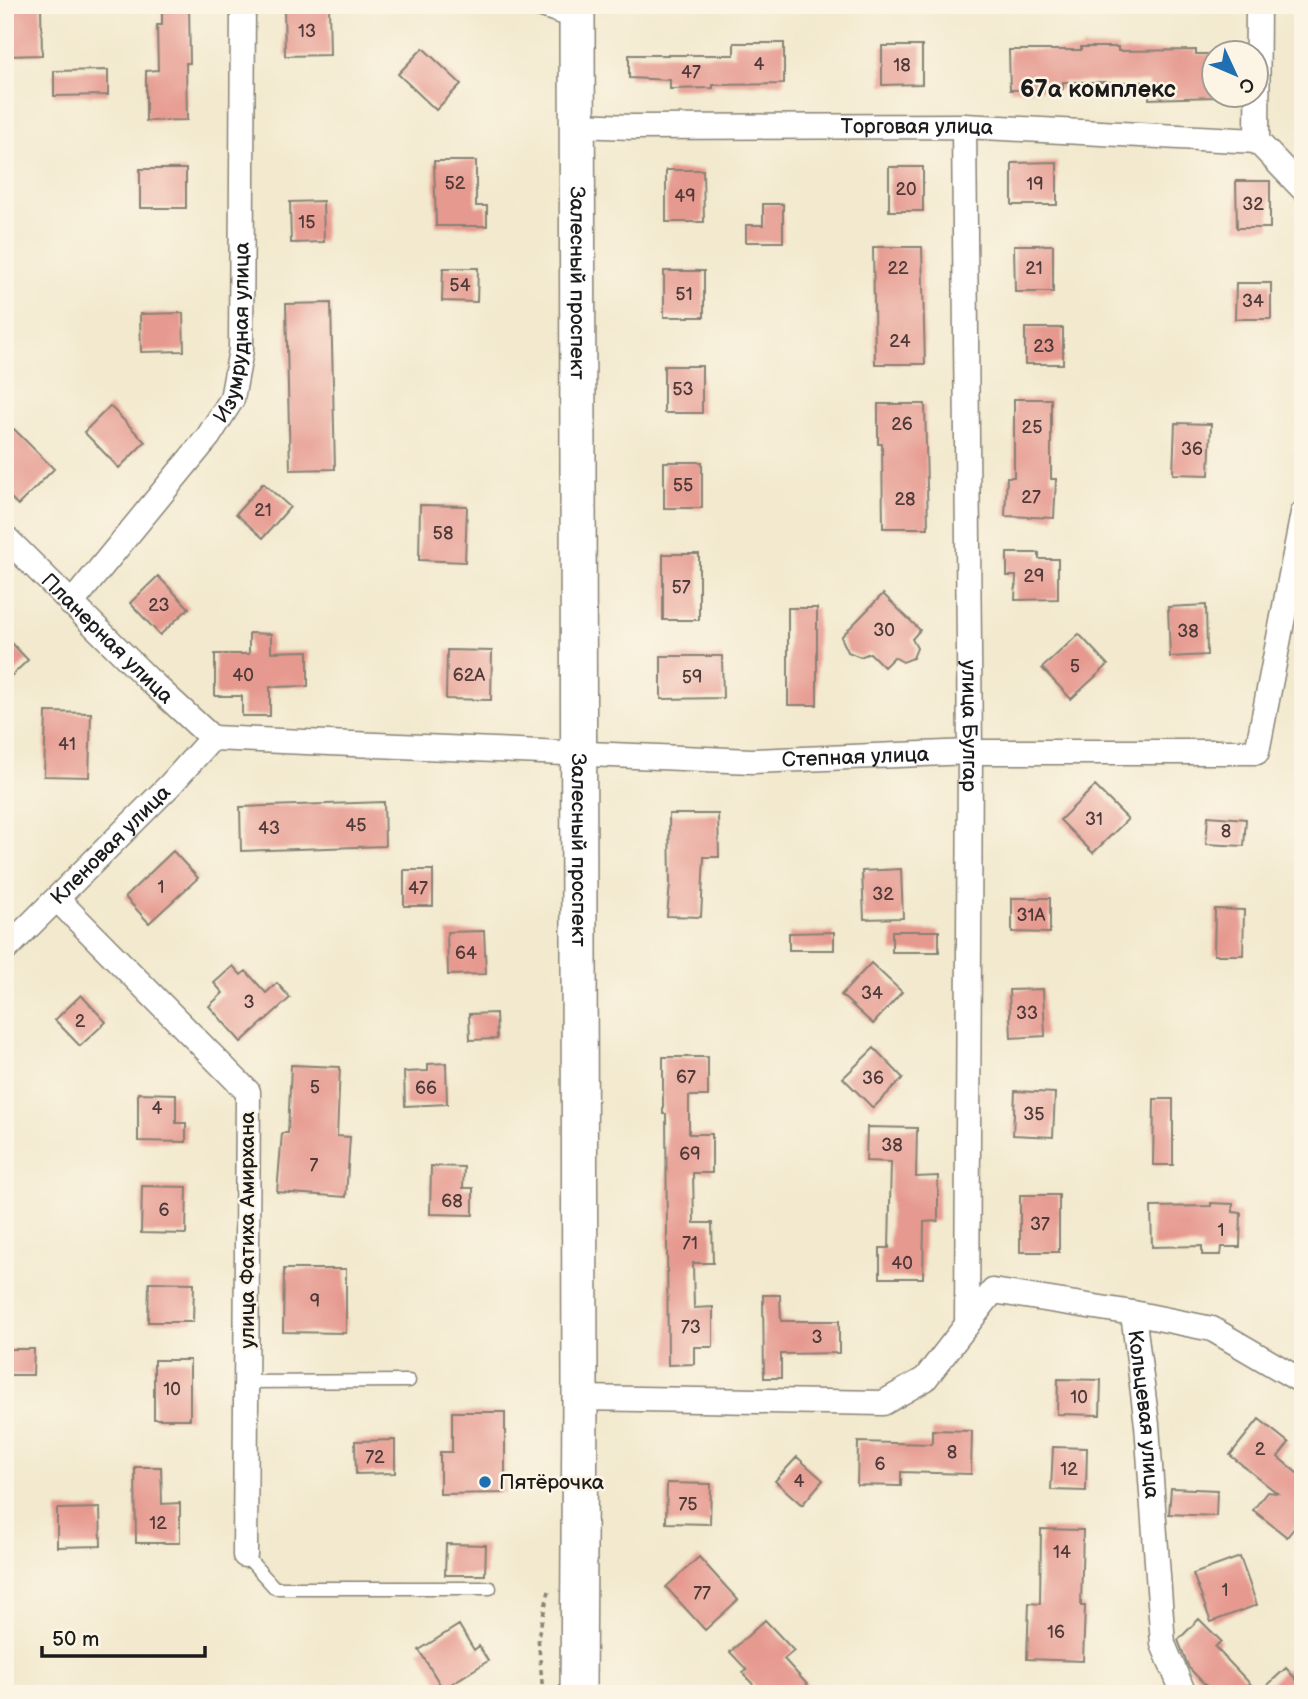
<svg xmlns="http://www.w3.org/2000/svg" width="1308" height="1699" viewBox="0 0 1308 1699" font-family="'Balsamiq Sans',sans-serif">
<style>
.building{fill:#e6998f}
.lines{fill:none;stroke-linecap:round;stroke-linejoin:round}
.lane-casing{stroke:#878275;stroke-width:15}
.street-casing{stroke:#878275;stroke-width:27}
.secondary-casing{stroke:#878275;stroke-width:38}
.path{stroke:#878275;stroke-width:3.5;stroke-dasharray:5 5;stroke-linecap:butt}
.lane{stroke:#fff;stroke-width:12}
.street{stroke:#fff;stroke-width:24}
.secondary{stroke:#fff;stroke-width:35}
.poi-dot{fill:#1f6fb2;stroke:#fcf5e5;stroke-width:2.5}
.labels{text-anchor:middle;stroke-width:5;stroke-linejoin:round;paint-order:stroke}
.number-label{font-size:18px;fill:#4e3b39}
.street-label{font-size:21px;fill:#1c1c1c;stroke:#fcf5e5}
.poi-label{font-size:21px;fill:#1c1c1c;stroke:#fcf5e5;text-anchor:start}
.quarter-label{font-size:24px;font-weight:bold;fill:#1c1c1c;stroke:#fcf5e5}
</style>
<rect width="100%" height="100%" fill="#fcf5e5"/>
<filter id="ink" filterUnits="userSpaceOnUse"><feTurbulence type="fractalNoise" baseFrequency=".0143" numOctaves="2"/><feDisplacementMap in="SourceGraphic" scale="14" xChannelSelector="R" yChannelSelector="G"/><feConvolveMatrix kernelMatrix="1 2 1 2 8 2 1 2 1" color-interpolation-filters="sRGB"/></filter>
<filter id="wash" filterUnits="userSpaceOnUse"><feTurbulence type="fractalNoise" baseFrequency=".00686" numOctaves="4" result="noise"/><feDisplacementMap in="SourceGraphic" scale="28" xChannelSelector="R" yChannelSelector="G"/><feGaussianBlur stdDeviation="1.57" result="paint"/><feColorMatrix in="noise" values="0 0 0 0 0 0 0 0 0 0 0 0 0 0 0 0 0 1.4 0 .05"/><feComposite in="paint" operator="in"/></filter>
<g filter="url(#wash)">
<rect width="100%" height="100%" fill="#f2e9ce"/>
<g id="blocks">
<path class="building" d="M162,5H189L190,63H186L187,120L146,121V71L158,70L157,25H162Z
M313,5H329L330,55L285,56L284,6Z
M41,7L42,55L5,56V8Z
M734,43H784V84L713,85V88L670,89V80L629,78V55H734Z
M882,46H922V84L882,85Z
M1081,47H1118V51L1196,50V54H1214V97L1149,99V82H1063V89L1010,90L1009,50H1081Z
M423,48L461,84L436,110L398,74Z
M108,70V95L54,96V71Z
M434,161H476V206H487V226H436Z
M1057,162V205H1012V163Z
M889,167H923V211H889Z
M140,169H186V208H140Z
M666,170H703L704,222H666Z
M1236,181H1270V228H1237Z
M323,201L324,242L291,243L290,202Z
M763,204H783V242H746V225H763Z
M1014,245H1053V292H1015Z
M873,247H922L925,364H875Z
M443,268H478L477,302L442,301Z
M664,271H704V317H664Z
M1236,283H1271V319H1235Z
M331,303L335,469L290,470L286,304Z
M183,313L184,351L141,352L140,314Z
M1025,328H1063V364H1025Z
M664,366H702V413H664Z
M1014,399H1051V479H1056L1054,518L1005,516L1007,477H1014Z
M878,404H925L928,528H883L882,444H878Z
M110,406L145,442L119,468L84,432Z
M1175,423L1211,424L1209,475L1173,474Z
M14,429L54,469L18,505L5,492V437Z
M664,462H702V508H664Z
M263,483L290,507L263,538L236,514Z
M420,505L467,506L465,562L419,560Z
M1007,553H1039V559H1058V599L1015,600L1016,576H1007Z
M663,554H699V620H663Z
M158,576L189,608L160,635L130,603Z
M883,594L920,630L912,639L917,648L913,658L903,662L894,657L884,667L870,653L860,657L848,652L841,637Z
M1206,605L1207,655L1170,657L1168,607Z
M788,608H817V705H788Z
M249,633L271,634V652L308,651V686L270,687V716H242V696H215V654H249Z
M1079,634L1108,665L1071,699L1042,668Z
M5,636L28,660L5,682Z
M447,650L492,651L491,700L446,699Z
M661,656H722L723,698L661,699Z
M46,712L91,713L89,777L44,776Z
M1095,786L1128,819L1093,853L1060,820Z
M384,802L385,846L241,851L240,807Z
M669,814H718L719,857H704L701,917L667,916L670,884Z
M1208,816L1246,819L1244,846L1206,844Z
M173,851L198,878L149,923L125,897Z
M901,869L903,918L864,919L862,871Z
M404,870H433V906H404Z
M1012,898H1050V933L1012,932Z
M1215,909L1244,910L1243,955H1214Z
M484,931L486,974L448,975L447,932Z
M892,931H939V952H892Z
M834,932V950H789V933Z
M871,963L902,992L873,1024L841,995Z
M233,966L241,975L246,971L266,993L277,983L290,998L241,1042L209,1006L223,993L214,983Z
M1043,989L1045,1036L1011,1038L1009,990Z
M81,995L106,1022L80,1046L55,1020Z
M496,1013L497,1039L470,1040L469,1014Z
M874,1048L903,1078L873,1108L843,1078Z
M663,1057H708V1096H689V1134H712V1173H693L694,1223H712L713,1263H693L694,1308L713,1307V1347H694V1364L668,1365L666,1114H663Z
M446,1063L447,1104L405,1106L404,1072L428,1071V1064Z
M291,1065L340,1067L337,1136L350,1137L346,1197L277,1192L282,1133H288Z
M1015,1091L1055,1093L1053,1137L1013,1135Z
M138,1093L176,1094V1123H186V1142L138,1141Z
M1154,1099H1173V1165H1153Z
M867,1127L917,1128L916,1177L938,1176V1221L924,1222L923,1278H880V1248H889L891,1162L866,1161Z
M431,1166L464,1167L463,1188H473V1215L430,1214Z
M142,1186L187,1187L186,1234L141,1233Z
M1020,1195H1059V1252H1020Z
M1211,1203L1233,1204V1212L1241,1213L1240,1247H1222L1221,1255H1202V1246L1152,1247L1151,1207L1211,1206Z
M284,1269H346V1333L283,1332Z
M149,1282L194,1283L193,1322H148Z
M763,1295H780L781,1321H839V1353L781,1354V1378H764Z
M5,1349H34L33,1375H5Z
M154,1360H190V1419H154Z
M1058,1379L1101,1380L1100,1415L1057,1414Z
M452,1412H505V1493L440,1494V1452H452Z
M1259,1419L1289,1443L1278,1457L1303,1478V1517L1287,1537L1253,1510L1267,1492L1277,1493L1230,1455Z
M932,1430L972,1431L971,1474L901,1472V1486L857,1485L858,1442L932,1444Z
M395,1440V1473L356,1474L355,1441Z
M1053,1447L1087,1448L1086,1491L1051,1490Z
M797,1457L823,1480L802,1505L775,1481Z
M135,1467H161L162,1504L180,1503V1543H136Z
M667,1483L711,1484L710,1524L666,1523Z
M1171,1488L1217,1490L1216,1516L1169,1514Z
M100,1508L101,1546L57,1547V1509Z
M1041,1529L1083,1530L1081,1606H1085L1083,1661L1027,1659L1029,1603L1040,1604Z
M446,1544L486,1545L485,1575H445Z
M699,1557L738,1600L705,1630L666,1587Z
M1240,1557L1257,1605L1211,1622L1193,1574Z
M1199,1619L1221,1641L1215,1647L1259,1693L1286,1668L1303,1687V1694H1214L1189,1668L1178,1640Z
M765,1620L794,1651L784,1659L816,1694H761L743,1673L747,1670L730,1652Z
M459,1625L474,1650L479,1646L488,1661L443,1689L419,1650Z"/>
</g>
</g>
<g filter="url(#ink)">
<use href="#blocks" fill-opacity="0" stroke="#878275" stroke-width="2"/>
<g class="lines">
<g class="lane-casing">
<path id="lane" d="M246,1382L409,1381
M245,1555L275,1588H490"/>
</g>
<g class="street-casing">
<g id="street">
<path d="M542,5L577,17"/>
<path d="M1258,5L1257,141L1303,189"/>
<path id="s1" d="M577,125L632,127L964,126L1257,141"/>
<path id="s2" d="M964,126L970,752L967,1325"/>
<path id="s3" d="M5,537L148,679L212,738"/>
<path id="s4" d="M71,604L208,437L232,399L241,350L243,5"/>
<path id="s5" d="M212,738L752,761L970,752H1257L1303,513"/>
<path d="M57,899L248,1092L245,1555"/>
<path id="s6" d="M5,950L170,785L212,738"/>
<path id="s7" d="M1133,1313L1147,1425L1163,1644L1184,1694"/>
<path d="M580,1398L883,1403L925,1379L993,1291L1133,1313L1212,1329L1303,1382"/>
</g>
</g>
<g class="secondary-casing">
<g id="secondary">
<path id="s8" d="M577,5L580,1398L578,1694"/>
</g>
</g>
<path class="path" d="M543,1694L538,1636L549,1591"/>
<use href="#lane" class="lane"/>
<use href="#street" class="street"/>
<use href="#secondary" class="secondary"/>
</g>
</g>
<circle class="poi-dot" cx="485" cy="1482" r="7"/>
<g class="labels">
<g class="number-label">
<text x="307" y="37">13</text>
<text x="759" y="70">4</text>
<text x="902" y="71">18</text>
<text x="691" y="78">47</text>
<text x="455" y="189">52</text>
<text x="1035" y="190">19</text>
<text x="906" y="195">20</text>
<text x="685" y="202">49</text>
<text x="1253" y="210">32</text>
<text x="307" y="228">15</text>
<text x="898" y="274">22</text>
<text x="1034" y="274">21</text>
<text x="460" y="291">54</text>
<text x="684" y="300">51</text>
<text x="1253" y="307">34</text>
<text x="900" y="347">24</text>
<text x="1044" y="352">23</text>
<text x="683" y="395">53</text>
<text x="902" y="430">26</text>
<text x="1032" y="433">25</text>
<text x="1192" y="455">36</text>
<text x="683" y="491">55</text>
<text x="1031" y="503">27</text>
<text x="905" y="505">28</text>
<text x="263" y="516">21</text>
<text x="443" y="539">58</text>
<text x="1034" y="582">29</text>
<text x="681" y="593">57</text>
<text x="159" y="611">23</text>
<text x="884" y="636">30</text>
<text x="1188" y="637">38</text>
<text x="1075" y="672">5</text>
<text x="243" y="681">40</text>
<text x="469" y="681">62А</text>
<text x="692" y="683">59</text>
<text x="67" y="750">41</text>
<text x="1094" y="825">31</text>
<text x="356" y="831">45</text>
<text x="269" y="834">43</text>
<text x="1226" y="837">8</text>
<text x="161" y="893">1</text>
<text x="418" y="894">47</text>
<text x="883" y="900">32</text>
<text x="1031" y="921">31А</text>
<text x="466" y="959">64</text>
<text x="872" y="999">34</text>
<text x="249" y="1008">3</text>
<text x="1027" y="1019">33</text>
<text x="80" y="1027">2</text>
<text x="686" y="1083">67</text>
<text x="873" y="1084">36</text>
<text x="315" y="1093">5</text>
<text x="426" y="1094">66</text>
<text x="157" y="1114">4</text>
<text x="1034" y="1120">35</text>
<text x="892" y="1151">38</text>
<text x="690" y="1160">69</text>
<text x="314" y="1171">7</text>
<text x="452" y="1207">68</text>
<text x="164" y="1216">6</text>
<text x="1040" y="1230">37</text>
<text x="1221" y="1236">1</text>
<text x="690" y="1249">71</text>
<text x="902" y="1269">40</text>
<text x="315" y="1307">9</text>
<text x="691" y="1333">73</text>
<text x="817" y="1343">3</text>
<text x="172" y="1395">10</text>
<text x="1079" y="1403">10</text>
<text x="1260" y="1455">2</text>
<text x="952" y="1458">8</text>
<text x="375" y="1463">72</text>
<text x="880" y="1470">6</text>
<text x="1069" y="1475">12</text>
<text x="799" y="1487">4</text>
<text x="688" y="1510">75</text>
<text x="158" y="1529">12</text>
<text x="1062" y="1558">14</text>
<text x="1225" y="1596">1</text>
<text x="702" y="1599">77</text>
<text x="1056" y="1638">16</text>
</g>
<g class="street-label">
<text dy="7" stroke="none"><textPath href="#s1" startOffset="340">Торговая улица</textPath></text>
<text dy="7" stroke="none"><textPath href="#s8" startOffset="278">Залесный проспект</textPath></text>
<text dy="7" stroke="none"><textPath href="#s4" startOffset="327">Изумрудная улица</textPath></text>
<text dy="7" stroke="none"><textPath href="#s3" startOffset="144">Планерная улица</textPath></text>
<text dy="7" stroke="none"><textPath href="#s2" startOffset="600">улица Булгар</textPath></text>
<text dy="7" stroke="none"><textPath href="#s5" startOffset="644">Степная улица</textPath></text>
<text dy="7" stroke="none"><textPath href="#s6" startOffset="149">Кленовая улица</textPath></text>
<text dy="7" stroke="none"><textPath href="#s8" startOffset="845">Залесный проспект</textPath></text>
<text transform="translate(247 1230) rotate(-90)" y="7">улица Фатиха Амирхана</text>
<text dy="7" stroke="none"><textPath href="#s7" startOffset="102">Кольцевая улица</textPath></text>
</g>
<g class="poi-label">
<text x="499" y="1489">Пятёрочка</text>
</g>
<g class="quarter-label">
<text x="1098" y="97">67а комплекс</text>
</g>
</g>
<rect width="1308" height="1699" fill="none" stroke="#fcf5e5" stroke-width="28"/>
<g transform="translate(1235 74) rotate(134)"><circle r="33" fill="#fcf5e5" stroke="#a29e95" stroke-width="2"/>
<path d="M0-5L12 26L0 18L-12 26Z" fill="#1f6fb2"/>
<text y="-10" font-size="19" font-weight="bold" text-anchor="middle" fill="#1c1c1c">С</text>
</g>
<path d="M42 1646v10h163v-10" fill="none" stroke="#1c1c1c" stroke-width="3.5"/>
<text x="52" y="1646" font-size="21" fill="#1c1c1c" stroke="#fcf5e5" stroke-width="5" paint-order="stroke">50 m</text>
</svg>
